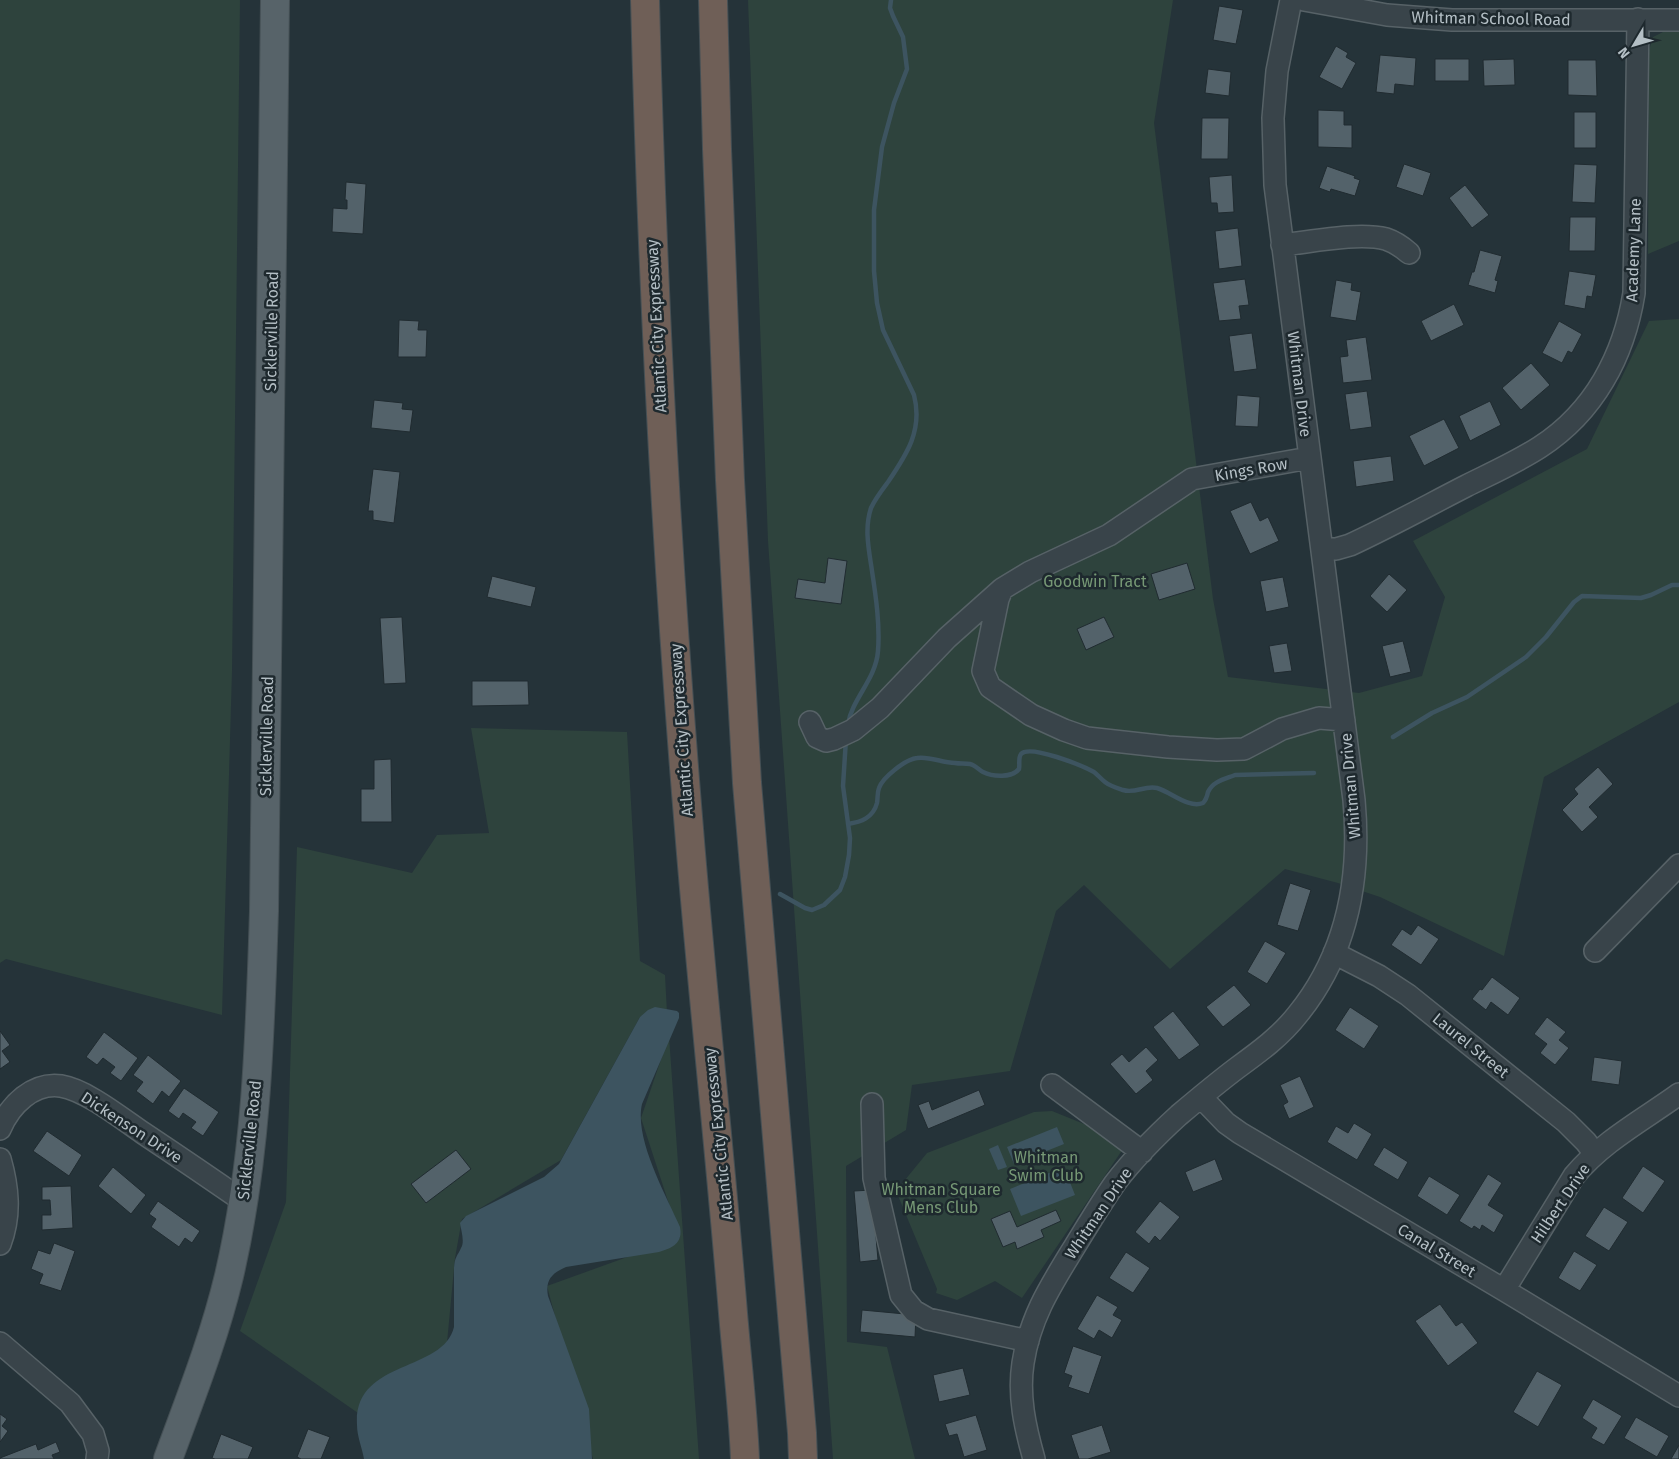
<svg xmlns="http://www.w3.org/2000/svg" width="1679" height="1459" viewBox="0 0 1679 1459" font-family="'Fira Sans',sans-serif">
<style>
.green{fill:#2e433d}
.water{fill:#3d5460}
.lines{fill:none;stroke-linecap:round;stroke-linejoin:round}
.stream{stroke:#3d5460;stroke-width:4.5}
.building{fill:#53626a;stroke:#202b30}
.minor-casing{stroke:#576267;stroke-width:24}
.major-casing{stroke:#455055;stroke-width:30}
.highway-casing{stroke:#444f54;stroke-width:30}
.minor{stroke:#39444a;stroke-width:21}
.major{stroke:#576369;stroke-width:28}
.highway{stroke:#6f5f57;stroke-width:28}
.labels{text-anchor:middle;stroke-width:5;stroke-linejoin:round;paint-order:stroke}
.street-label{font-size:16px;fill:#b4bfc5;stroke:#1e292e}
.park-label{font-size:16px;fill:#769875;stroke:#1e292e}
</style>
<rect width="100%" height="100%" fill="#253339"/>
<path class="green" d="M0,0H240L232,671L222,1015L6,959L0,963Z
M748,0H1173L1154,123L1213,599L1228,677L1359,693L1422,676L1445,597L1413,541L1587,449L1649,321L1679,319V702L1544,777L1504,956L1380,897L1338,883L1285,869L1170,969L1084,885L1056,911L1010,1071L912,1085L906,1130L846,1166L847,1342L887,1347L915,1459H833L768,541Z
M1663,32H1679V241L1648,254L1649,50L1653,37Z
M471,728L627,732L640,961L665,975L667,1013L640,1017L561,1160L462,1219L455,1258L447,1343L358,1413L240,1331L286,1202L297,847L412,873L437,835L489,833Z
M669,1036L699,1459H593L547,1286L680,1238L641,1118Z
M1052,1111L1094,1128L1125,1146L1022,1298L995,1281L957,1300L936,1293L937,1289L896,1191L927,1153L1034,1112Z"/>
<path class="water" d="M655,1007L677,1011L679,1013V1018L642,1104C634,1139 666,1195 680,1227C683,1243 673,1248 659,1252L566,1267C552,1273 545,1280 548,1296L589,1409L592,1459H364C362,1448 357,1436 357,1425C353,1359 443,1373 454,1327V1268C455,1256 457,1257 461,1248C465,1242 461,1230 460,1223L466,1216L544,1177L559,1164L640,1017L648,1010Z
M1057,1127L1064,1144L1014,1164L1007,1147Z
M998,1145L1007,1167L998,1170L989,1149Z
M1064,1167L1075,1195L1021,1216L1010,1189Z"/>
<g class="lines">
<path class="stream" d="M848,724C852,699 876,679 878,651C880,625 876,597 872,571C869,550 864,529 871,508C875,499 882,490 888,482C907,454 923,430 914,395L883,330L877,303L874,271V210L882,147L894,103L907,69L903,37L893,16L890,8L891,0
M1393,737L1432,713L1467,697L1526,657L1546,637L1574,602L1582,596L1641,598L1651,595L1672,585H1679
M848,824C861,822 873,818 877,803C878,798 877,793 879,788C883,777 906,759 917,758C930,756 942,763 955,763C960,764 965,763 970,764C975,765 979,770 983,772C993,777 1012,778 1019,769C1020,764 1018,758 1021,754C1030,744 1083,766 1094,772C1098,775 1101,779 1105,782C1110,786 1117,788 1123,790C1135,794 1145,785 1157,788C1171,792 1189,809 1203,803C1206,800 1207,797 1208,792C1213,781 1225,779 1235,775L1314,773
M780,894L805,908L812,910L824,905L840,890L845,877L849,855L850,838L843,786L846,739"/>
</g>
<path class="building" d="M1219,6L1243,10L1236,44L1213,40Z
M1336,46L1348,53L1346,57L1356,63L1342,89L1319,77Z
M1380,55L1416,58L1414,86L1395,84L1394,94L1376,92Z
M1435,59H1469V81H1435Z
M1514,59L1515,85L1484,86L1483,60Z
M1568,60H1596L1597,96L1568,95Z
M1208,69L1231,72L1229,96L1205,93Z
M1318,110L1344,111V125H1352V148L1318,147Z
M1574,112H1596V148H1574Z
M1202,118H1229L1228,159H1201Z
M1404,164L1431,173L1423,196L1396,187Z
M1574,164L1597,165L1595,203L1572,202Z
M1327,166L1355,176L1354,178L1360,180L1355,196L1331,189L1330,192L1319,188Z
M1232,175L1234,212L1218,213L1217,203H1211L1209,177Z
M346,182L366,184L363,234L332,232L333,208L347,209V200H345Z
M1465,185L1489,215L1472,228L1449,198Z
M1570,217H1596L1595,251H1569Z
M1238,228L1242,266L1219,269L1215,231Z
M1480,250L1502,256L1495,280L1498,281L1495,293L1468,285L1472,272H1474Z
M1569,271L1596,275L1592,297L1587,296L1585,309L1564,305Z
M1245,279L1249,305L1239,306L1241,319L1219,321L1213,283Z
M1336,280L1352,283L1351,290L1361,292L1356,321L1330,317Z
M1454,304L1464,325L1431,341L1421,321Z
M399,320L419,321L418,330H427L426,357H398Z
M1559,321L1582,334L1572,353L1568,351L1562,363L1542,353Z
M1252,333L1257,369L1234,372L1229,336Z
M1366,337L1372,380L1343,383L1340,357L1348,356L1346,340Z
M1531,363L1550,385L1521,410L1502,388Z
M1367,391L1372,427L1350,430L1345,394Z
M1237,395L1260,397L1258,427L1235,426Z
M374,400L403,403L402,409L413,410L410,432L371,428Z
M1490,401L1501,425L1470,441L1459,416Z
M1444,419L1459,448L1424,466L1409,436Z
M1391,456L1394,481L1356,487L1353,461Z
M373,469L400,472L394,523L373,520V511H368Z
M1251,502L1260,521L1268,517L1279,541L1250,554L1230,511Z
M828,558L847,561L841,604L795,598L798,579L825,583Z
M1187,563L1195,589L1159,600L1151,574Z
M1389,574L1407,590L1387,612L1370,596Z
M492,576L536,587L531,607L487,597Z
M1283,577L1289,607L1266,612L1260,581Z
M402,617L406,683L384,684L380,618Z
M1104,617L1114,637L1086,650L1077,629Z
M1403,641L1411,672L1390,677L1382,646Z
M1287,643L1292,671L1274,673L1269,646Z
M472,681H528L529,705L472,706Z
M391,759L392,822H361V789H374V760Z
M1598,767L1613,784L1589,807L1598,817L1582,832L1562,810L1578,794L1574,789Z
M1290,883L1311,890L1298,931L1277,925Z
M1418,925L1439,939L1421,965L1391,945L1402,929L1411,935Z
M1265,941L1286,953L1267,984L1247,972Z
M1492,977L1520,998L1508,1015L1491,1002L1486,1010L1472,999L1480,989L1482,990Z
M1234,985L1251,1005L1223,1027L1206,1007Z
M1350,1007L1379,1026L1364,1049L1335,1030Z
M1173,1011L1200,1045L1179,1060L1153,1027Z
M1547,1017L1566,1032L1559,1040L1569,1048L1555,1065L1540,1053L1547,1044L1534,1034Z
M0,1031L10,1045L2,1051L10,1062L0,1069Z
M104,1032L138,1058L121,1081L110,1073L115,1067L103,1058L97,1065L86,1057Z
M1146,1047L1158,1060L1146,1071L1153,1080L1136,1094L1110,1064L1122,1054L1129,1062Z
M148,1055L181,1081L169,1097L162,1091L153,1104L136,1091L143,1082L133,1075Z
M1594,1057L1622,1061L1619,1085L1591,1081Z
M1300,1076L1314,1107L1289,1119L1283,1105L1288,1102L1280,1085Z
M184,1088L219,1112L203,1136L191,1128L196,1122L183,1113L179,1119L168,1111Z
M979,1090L985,1105L928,1129L918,1105L929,1101L932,1110Z
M1354,1123L1372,1134L1357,1160L1327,1142L1336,1126L1348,1133Z
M47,1131L82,1155L69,1176L33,1151Z
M1384,1147L1408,1162L1398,1180L1373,1165Z
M456,1150L471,1169L426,1203L411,1184Z
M1215,1159L1223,1180L1193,1192L1185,1172Z
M1643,1166L1665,1181L1643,1213L1622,1198Z
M113,1167L146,1195L131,1214L98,1186Z
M1488,1174L1502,1183L1488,1205L1504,1215L1494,1233L1482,1225L1480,1230L1474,1226L1472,1229L1459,1221Z
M1429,1176L1460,1195L1447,1215L1417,1196Z
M71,1186L73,1228L42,1230V1215H51L50,1200H42V1187Z
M872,1190L878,1260L860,1262L854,1191Z
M158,1201L200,1231L192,1243L185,1238L179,1247L151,1227L156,1219L149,1214Z
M1160,1201L1180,1217L1160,1241L1155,1236L1149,1244L1135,1232Z
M1604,1207L1628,1222L1609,1251L1585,1236Z
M1056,1210L1061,1221L1041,1230L1044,1237L1017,1249L1015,1242L1003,1247L991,1219L1010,1211L1017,1227Z
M54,1243L75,1251L61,1291L39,1284L43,1274L31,1269L38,1250L50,1254Z
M1574,1251L1597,1265L1580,1291L1558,1278Z
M1126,1252L1150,1268L1133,1293L1109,1278Z
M1097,1295L1118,1307L1113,1315L1122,1320L1112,1338L1099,1330L1094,1339L1077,1329Z
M1440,1304L1456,1326L1462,1322L1478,1343L1448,1366L1415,1321Z
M862,1310L916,1315L915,1337L860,1332Z
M1073,1346L1102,1356L1089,1394L1068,1387L1072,1376L1064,1373Z
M963,1368L970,1395L939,1402L933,1375Z
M1537,1371L1562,1385L1538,1427L1513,1412Z
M1593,1399L1622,1416L1604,1445L1591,1438L1597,1428L1582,1418Z
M0,1414L7,1419L2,1426L8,1431L0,1442Z
M976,1415L987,1450L964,1457L957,1434L949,1436L945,1424Z
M1636,1417L1669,1436L1657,1457L1624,1438Z
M1102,1425L1111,1452L1088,1459H1079L1071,1435Z
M308,1429L330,1437L321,1459H301L297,1457Z
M221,1434L253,1447L248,1459H215L212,1458Z
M56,1442L60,1452L52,1455L54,1459H0V1458L36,1444L38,1450Z
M1679,1445V1459H1671Z"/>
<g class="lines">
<g class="minor-casing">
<path id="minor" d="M1304,0L1387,15L1452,20H1679
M1282,245C1311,242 1358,232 1386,239C1395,242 1402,247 1409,253
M1309,458L1192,479L1109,535L1030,572L1002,589L998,599L983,671L990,687L1031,715L1064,730L1087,738L1168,747L1217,750L1244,749L1282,729L1319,718L1344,720
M1323,549H1336L1350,545C1389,527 1427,506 1466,486C1490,474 1517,462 1540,447C1594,412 1624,356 1634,293L1638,19
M810,722L817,737L826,741L834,739L853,730L880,708L947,638L1002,589
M1595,951L1679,865
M1334,953L1379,976L1408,995L1566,1122L1586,1142L1595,1154
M1052,1085L1142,1152
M1201,1097L1226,1123L1240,1133L1504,1290L1679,1396
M872,1104L874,1178L901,1295L914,1311L928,1319L1028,1341
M0,1129C10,1105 33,1082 61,1086C86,1090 121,1118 143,1133C176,1155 210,1178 243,1201
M0,1159C8,1187 11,1215 0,1244
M1504,1290L1574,1176C1603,1141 1643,1120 1679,1094
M0,1343L70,1403L93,1434L98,1451L97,1459
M1034,1459C1025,1427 1018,1396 1023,1363C1030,1317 1051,1285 1075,1246C1088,1225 1101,1203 1115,1183C1134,1158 1156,1136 1179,1115C1198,1099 1217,1083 1237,1068C1259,1052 1281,1036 1298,1014C1348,952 1361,877 1354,800L1275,185L1273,118L1277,71L1291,0"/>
</g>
<g class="major-casing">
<path id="major" d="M168,1459C190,1399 214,1339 229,1276C257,1156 260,1033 264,911L275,0"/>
</g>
<g class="highway-casing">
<path id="highway" d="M645,0C652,277 666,553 689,829C702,991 720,1151 733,1313C737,1361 743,1410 745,1459
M713,0L717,149L730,480L747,783L802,1433L803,1459"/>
</g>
<use href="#minor" class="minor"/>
<use href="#major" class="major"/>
<use href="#highway" class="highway"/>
</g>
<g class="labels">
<g class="street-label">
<text transform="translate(1491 18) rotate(1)" y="6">Whitman School Road</text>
<text transform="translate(1633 250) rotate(-88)" y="6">Academy Lane</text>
<text transform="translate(656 326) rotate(-93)" y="6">Atlantic City Expressway</text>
<text transform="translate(271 331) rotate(-89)" y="6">Sicklerville Road</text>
<text transform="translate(1300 384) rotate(83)" y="6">Whitman Drive</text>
<text transform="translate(1251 469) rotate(-10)" y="6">Kings Row</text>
<text transform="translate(681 730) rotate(-94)" y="6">Atlantic City Expressway</text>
<text transform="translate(266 736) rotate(-89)" y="6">Sicklerville Road</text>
<text transform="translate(1350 786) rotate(-95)" y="6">Whitman Drive</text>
<text transform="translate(1471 1045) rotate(39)" y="6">Laurel Street</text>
<text transform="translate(132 1127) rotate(33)" y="6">Dickenson Drive</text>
<text transform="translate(718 1134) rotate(-96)" y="6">Atlantic City Expressway</text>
<text transform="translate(249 1140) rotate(-84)" y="6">Sicklerville Road</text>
<text transform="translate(1560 1203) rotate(-56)" y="6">Hilbert Drive</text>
<text transform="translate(1098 1213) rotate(-56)" y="6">Whitman Drive</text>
<text transform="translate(1437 1250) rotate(31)" y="6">Canal Street</text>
</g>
<g class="park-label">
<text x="1095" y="587">Goodwin Tract</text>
<text x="1046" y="1163">Whitman<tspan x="1046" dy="18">Swim Club</tspan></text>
<text x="941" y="1195">Whitman Square<tspan x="941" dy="18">Mens Club</tspan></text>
</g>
</g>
<g transform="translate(1634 45) rotate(232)" stroke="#1e292e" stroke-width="4" paint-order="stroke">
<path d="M0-4L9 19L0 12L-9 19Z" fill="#b4bfc5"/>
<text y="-8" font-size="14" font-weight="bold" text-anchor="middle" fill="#b4bfc5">N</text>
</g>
</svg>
